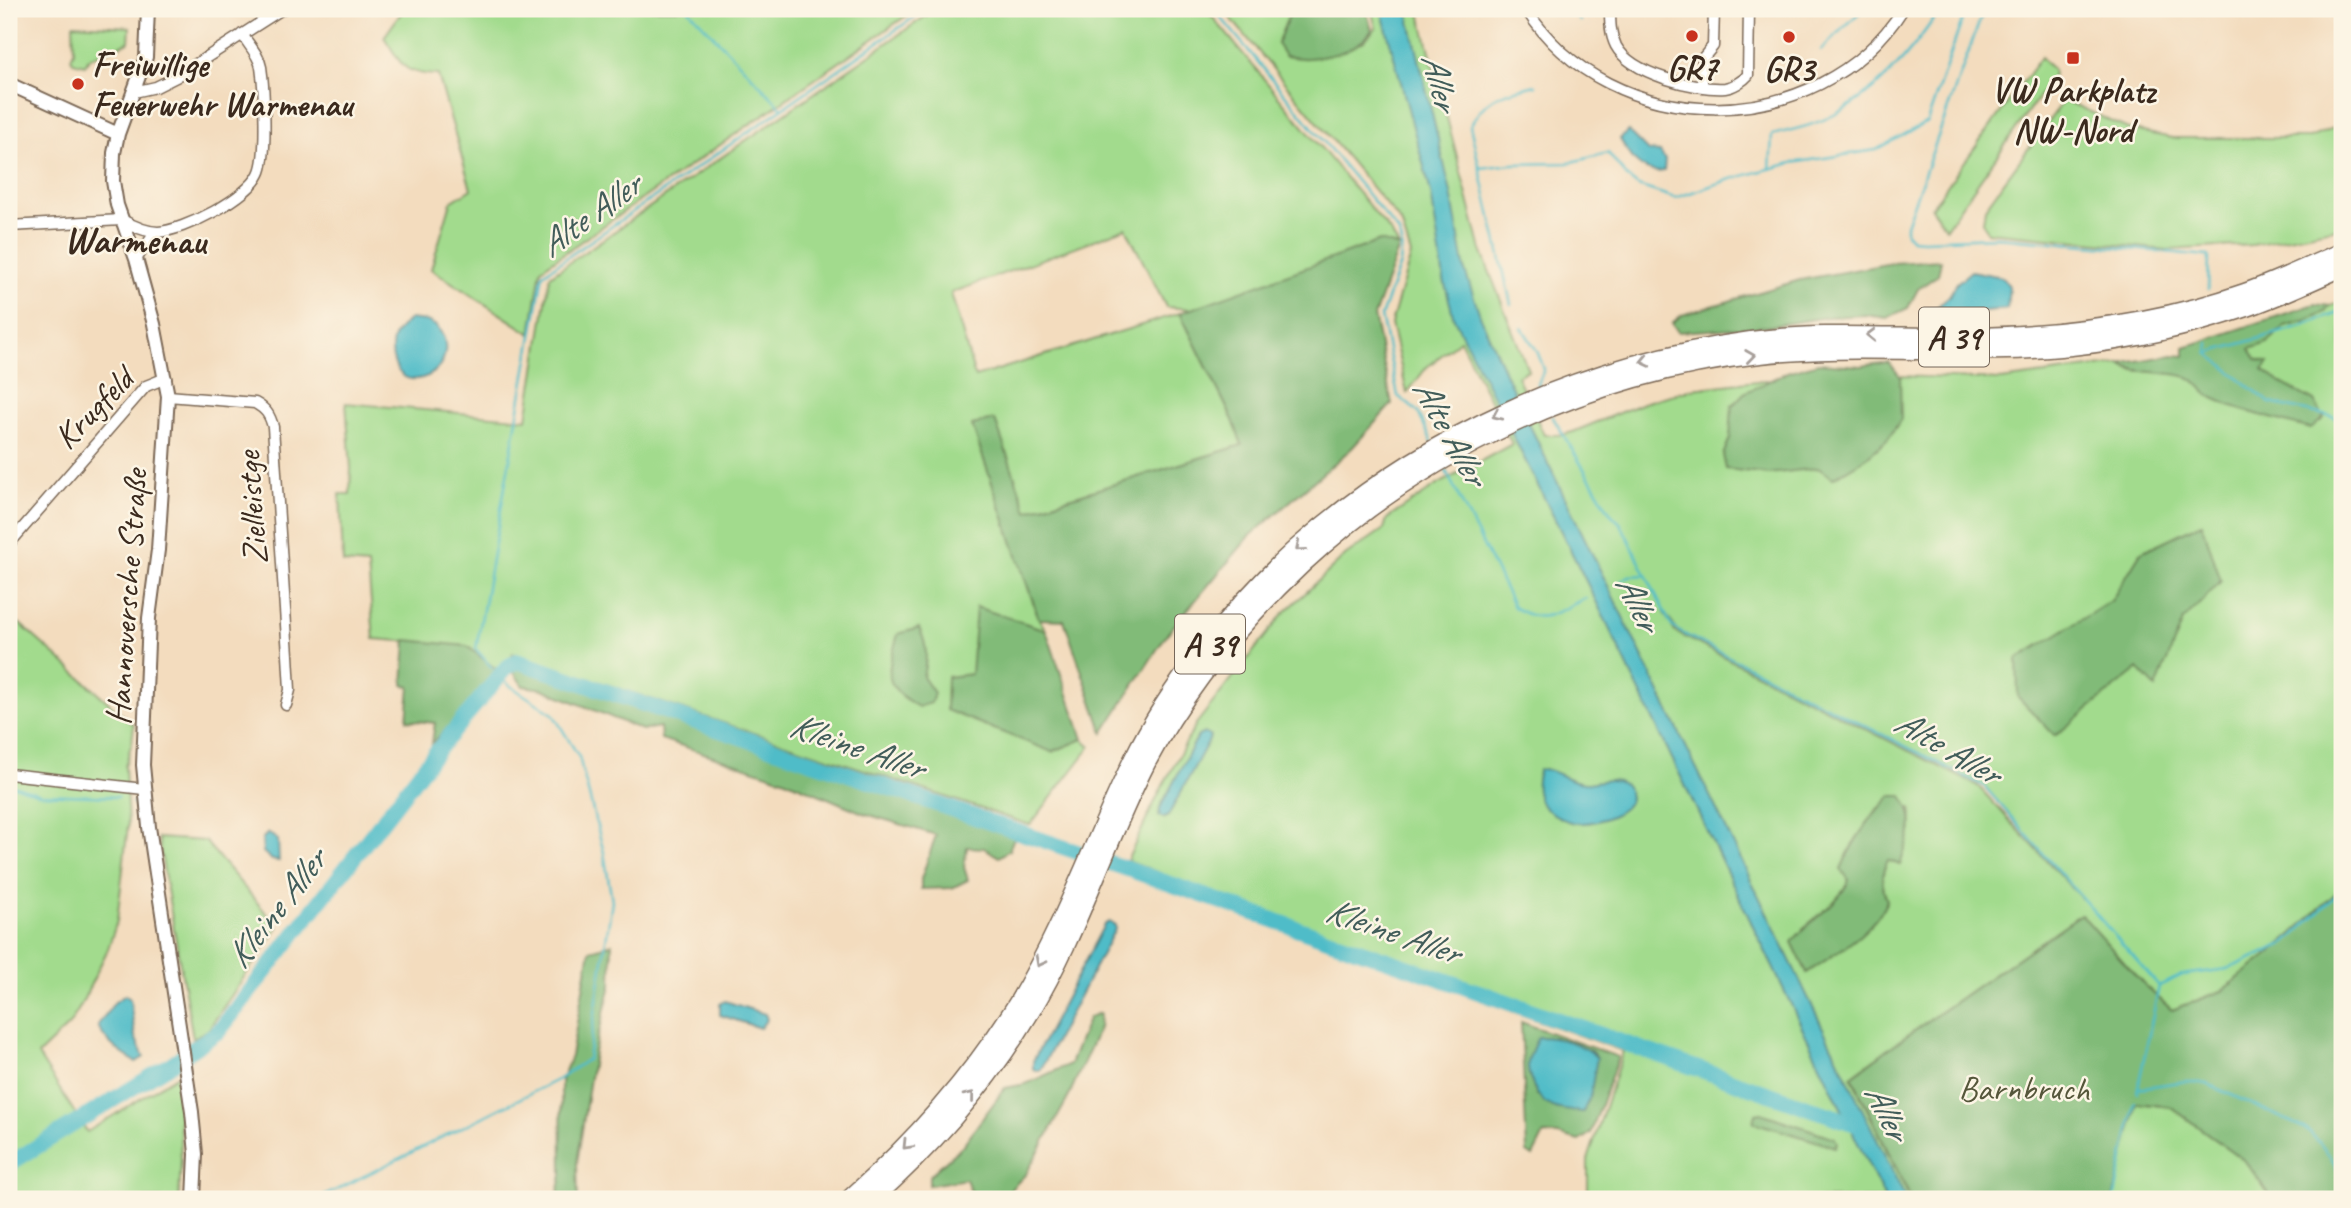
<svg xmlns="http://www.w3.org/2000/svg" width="2351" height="1208" viewBox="0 0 2351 1208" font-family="Caveat,sans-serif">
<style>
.green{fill:#a2db8d;stroke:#6e8256;stroke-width:2;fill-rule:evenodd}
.forest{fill:#81bb78;stroke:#5e724b;stroke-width:2;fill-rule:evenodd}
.water{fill:#4fbcc8;stroke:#457373;stroke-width:2}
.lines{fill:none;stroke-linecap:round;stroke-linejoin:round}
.stream{stroke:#4fbcc8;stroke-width:2.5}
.river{stroke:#4fbcc8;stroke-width:16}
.street-casing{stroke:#7b6856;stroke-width:13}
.secondary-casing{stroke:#7b6856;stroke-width:16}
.highway-casing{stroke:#7b6856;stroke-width:21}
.street{stroke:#fff;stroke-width:10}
.secondary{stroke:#fff;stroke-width:12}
.highway{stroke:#fff;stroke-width:18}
.oneway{stroke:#a79f9a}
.poi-dot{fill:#c8321e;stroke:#fcf5e5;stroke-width:2.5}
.labels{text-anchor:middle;stroke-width:5;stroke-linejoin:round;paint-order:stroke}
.shield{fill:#fcf5e5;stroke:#75675a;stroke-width:2}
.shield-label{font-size:33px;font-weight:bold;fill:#3b2a1e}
.poi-label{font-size:35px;font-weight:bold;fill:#3b2a1e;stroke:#fcf5e5}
.street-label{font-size:35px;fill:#3b2a1e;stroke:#fcf5e5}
.park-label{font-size:35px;fill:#55563a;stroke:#fcf5e5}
.water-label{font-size:37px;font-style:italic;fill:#425d5a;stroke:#fcf5e5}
.quarter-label{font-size:38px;font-weight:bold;fill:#3b2a1e;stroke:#fcf5e5}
</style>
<rect width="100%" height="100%" fill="#fcf5e5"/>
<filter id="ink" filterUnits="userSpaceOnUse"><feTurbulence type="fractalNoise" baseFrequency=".0143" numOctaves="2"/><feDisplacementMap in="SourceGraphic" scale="14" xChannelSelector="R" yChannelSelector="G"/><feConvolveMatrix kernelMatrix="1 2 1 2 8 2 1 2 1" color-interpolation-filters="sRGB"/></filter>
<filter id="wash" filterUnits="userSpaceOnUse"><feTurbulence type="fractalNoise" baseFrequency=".00686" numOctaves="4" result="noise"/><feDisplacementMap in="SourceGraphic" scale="28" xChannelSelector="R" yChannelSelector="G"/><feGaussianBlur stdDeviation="1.57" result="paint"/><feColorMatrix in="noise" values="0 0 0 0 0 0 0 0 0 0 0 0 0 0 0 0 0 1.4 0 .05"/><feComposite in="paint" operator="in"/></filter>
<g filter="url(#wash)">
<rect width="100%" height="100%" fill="#f3dcbe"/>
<path class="green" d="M404,9H916L541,269L531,334L431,269L451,202L471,189L438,75C402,74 403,66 384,37Z
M936,9H1206L1390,231L1399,247L1380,241L1192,309L1166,307L1126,228L951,293L975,377L1180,313L1233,420L1243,445L1026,511L995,421L972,425L1039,619L1046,630L976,608L1052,752L1083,739L1091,746L1030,825L513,653L502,674L467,646L374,639L368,565L343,563L340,494H350L351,468L346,403L527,419L550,276Z
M1223,9H1295L1289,15L1277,44L1363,42L1376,28L1371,9H1419L1481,250L1528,370L1517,376L1544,435H1561L1573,432L1643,403L1692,389L1765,380L1832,389L1900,382V376L2001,380L2119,364L2131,370L2170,373L2269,341L2284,326L2308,320L2325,312L2330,306L2342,302V888L2284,942L2222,991L2172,1010L2144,985L2081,914L1899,1041L1851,1076L1910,1199H1588V1160L1623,1051L1155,883L1160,873L1127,861L1158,795L1196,724L1283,614L1345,556L1384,529L1387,519L1437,485L1512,444L1460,340L1427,367L1407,393L1391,324L1411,255L1401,222ZM1663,611L1678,631L1984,786L2082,899L1978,786L1675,632ZM1198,736H1210L1168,816L1164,818L1160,808ZM1878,808H1911C1915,826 1905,847 1899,865L1888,860C1880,875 1882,885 1887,901L1802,929L1834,903L1844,891L1849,880L1852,845Z
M73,24L130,27L129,42L89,58L85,65L73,62L71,58L74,51Z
M2041,57L2053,71L2052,78L1946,228L1931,208Z
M2064,100L2128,129L2172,138H2310L2342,124V227L2253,245L2167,250L1987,232L1983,222L1985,208Z
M19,623L134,725L132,742L125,766L128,825L117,921L108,949L80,1007L69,1025L38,1055L87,1132L178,1075L181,1160L179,1199H9V633Z
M158,838L205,841L278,927L208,1030L193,1038Z
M2136,1103L2171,1107L2245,1161L2273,1199H2113Z"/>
<path class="forest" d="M1295,9H1366L1372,30C1354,55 1314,62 1285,56L1277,44L1289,15Z
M1380,241L1399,247L1374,316L1392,404L1352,448L1249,537L1167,634L1103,733L1064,620L1039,619L972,425L995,420L1027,511L1242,445L1233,420L1180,313Z
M1941,260L1938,275L1918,289L1908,308L1887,318L1865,315L1828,317L1771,326L1678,332L1672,323L1682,315L1800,280L1892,263Z
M2315,304L2330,306L2325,312L2308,320L2284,326L2268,343L2250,349L2256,359L2269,363L2263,370L2281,383L2314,401L2324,418L2311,429C2278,420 2243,412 2213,398C2203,393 2198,381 2188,377C2165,370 2141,375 2119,364L2173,355L2185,356V347Z
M1889,362L1900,376L1901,419L1888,439L1866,458L1833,478L1818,468L1769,474L1726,469L1723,455L1730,438L1732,406L1744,393L1787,372L1818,363L1861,366Z
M2202,523L2221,581L2183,621L2156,688L2138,669L2055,736L2018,697L2017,659L2111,601L2141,552Z
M976,607L1046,630L1083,739L1052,752L946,710L947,677L971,674Z
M919,628C928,646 927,658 923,677L934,693L931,703L918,707C879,684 888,672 898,634Z
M406,640L467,646L502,674L432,743L435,723L407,720L410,686L403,685Z
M509,665L980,822L1015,835L1009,850L999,857L984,848L967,847L964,867L968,880L952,888L921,889V879L936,835L863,813L783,779L661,739L660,727L642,730L543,689L523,686Z
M1891,796H1902C1920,820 1908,839 1900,865L1888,860C1879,875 1882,885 1887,901C1873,933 1835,953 1807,973L1792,942C1809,919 1837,907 1849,880L1841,869C1853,840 1869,818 1891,796Z
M2342,887V1199H2273L2245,1161L2171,1107L2137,1103L2113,1199H1911L1852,1076L1899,1041L2081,914L2144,985L2172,1010L2222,991L2284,942Z
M612,944L611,985L594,1052L577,1163L578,1199H557L562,1175L561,1081L571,1056L590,950Z
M1100,1013L1099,1028L1067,1100L1026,1174L1006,1194L978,1197L970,1190L966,1179L929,1185V1176L962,1146L1005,1088L1026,1084L1070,1064L1089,1017Z
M1521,1022L1618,1057L1591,1133L1579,1141L1558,1135L1544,1134L1533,1156L1527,1152ZM1552,1037L1591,1051L1597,1058L1594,1068L1537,1095L1529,1075Z
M1761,1113L1835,1138L1837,1143L1835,1147L1753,1122L1755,1114Z"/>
<path class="water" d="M1381,9H1407L1451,193L1465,271L1481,318L1515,395L1906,1199H1885L1592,593L1454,319L1444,280L1431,193Z
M1628,131L1648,151L1660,152L1665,160L1664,171C1642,176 1629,155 1620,139Z
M1971,271L2002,277L2009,286L2007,309L1947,314L1934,310L1949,296L1957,283Z
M410,319C415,320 422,320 426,321C454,329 452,374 417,379C395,382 387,351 395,335C399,328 404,324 410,319Z
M1204,733L1210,736L1209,740L1168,816L1164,818L1159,816L1160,808L1198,736Z
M1544,769C1558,772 1570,782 1585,783C1597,783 1610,776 1622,783C1627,786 1629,791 1630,797C1630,813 1596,823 1582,823C1570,824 1561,818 1552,813C1536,804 1534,787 1539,770Z
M268,833L278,840L279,861L272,860L263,852L262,839Z
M1109,922L1115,925V929L1041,1069L1037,1071L1033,1069V1061L1104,925Z
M125,995L130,999L135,1037L144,1057L136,1062C122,1054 103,1041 98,1025L115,1002Z
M725,1001L765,1014L767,1019L760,1028L720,1015V1004Z
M1538,1037C1557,1037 1584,1043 1597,1058L1590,1097L1583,1112C1558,1110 1543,1110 1533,1085C1530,1078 1527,1071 1528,1063C1529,1055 1534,1045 1538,1037Z"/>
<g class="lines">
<path class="stream" d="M688,9L782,108
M1214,9L1398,231L1402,242L1400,264L1381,316L1398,396L1418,412L1432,442
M1571,9L1580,21
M1984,9L1906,225V233L1912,239L1923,240L1996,237L2209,256L2208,290
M1821,50L1863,9
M1480,168L1512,164L1568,163L1608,153L1628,178L1638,186L1675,198L1731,179L1792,163L1876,150L1927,122L1966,9
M1770,169L1772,135C1792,130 1815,125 1834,115C1880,91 1913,52 1940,9
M1511,304L1470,126C1487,94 1503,93 1536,85
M1522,328L1537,351L1544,369L1538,384L1540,390
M2208,353L2270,403L2334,417L2342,422
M2208,353L2299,327L2342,312
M2208,353L2209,343
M1552,416L1611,514L1621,524L1646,575
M1444,467L1514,607C1543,627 1557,611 1586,598
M1621,581L1629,576L1646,575L1671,625L1678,631L1984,786L2159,986L2137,1092
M492,668L476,649L543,274L926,9
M9,784L40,794L118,797
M133,802L137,808L141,823
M2159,986L2182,975L2228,969L2286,943L2342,890
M2138,1088L2187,1081L2207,1084L2304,1128C2321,1141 2332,1158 2342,1178
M318,1199L559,1079L588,1059L612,901L604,853L579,757L553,714L509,685L500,675
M2114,1199L2135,1102"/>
<path class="river" d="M9,1164L168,1066L219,1031L436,752L506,668L517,661L1136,872L1861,1126"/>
</g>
</g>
<g filter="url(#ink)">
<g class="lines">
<g class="street-casing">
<path id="street" d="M1526,9C1610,141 1819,142 1903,9
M1610,9C1610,22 1610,34 1616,46C1631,74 1695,90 1725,88C1733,87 1743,81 1748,75L1749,9
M1702,85L1703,58L1713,46L1714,9
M134,92L156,87L176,77L282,9
M9,226L122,220C133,226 145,232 158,232C183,231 248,198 259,174C268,157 264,87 261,67C259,55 248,44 242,34
M136,259L156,232
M168,396L255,403C266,409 270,415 273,427L288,655L290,690L286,705
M9,544L146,386L166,378
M9,774L144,789"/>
</g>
<g class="secondary-casing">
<path id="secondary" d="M148,9L146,57L118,134L114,153L113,181L117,205L136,259L154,324L168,396L158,550L149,618L143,765L149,827L192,1112L196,1154L194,1199
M9,84L118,134"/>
</g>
<g class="highway-casing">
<path id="highway" d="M850,1199C915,1141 972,1077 1018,1003C1064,926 1094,841 1133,760C1168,687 1236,604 1296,549C1424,435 1582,364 1751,341C1828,331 1905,339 1981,337C2071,334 2160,323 2245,293C2278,281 2310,266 2342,252
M872,1199C933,1145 988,1082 1030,1012C1078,933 1104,845 1146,763C1185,689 1242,620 1303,563C1426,449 1592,372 1760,354C1863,343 1968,357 2071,346C2130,340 2191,326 2247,307C2279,296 2311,281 2342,267"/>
</g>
<use href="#street" class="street"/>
<use href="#secondary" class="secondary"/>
<use href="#highway" class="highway"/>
</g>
<defs><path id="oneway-chevron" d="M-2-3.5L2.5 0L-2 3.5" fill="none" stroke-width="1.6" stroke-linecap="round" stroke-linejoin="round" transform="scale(1.75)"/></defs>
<g class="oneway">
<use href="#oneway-chevron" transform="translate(1871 335) rotate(-179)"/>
<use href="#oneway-chevron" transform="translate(1750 356) rotate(-8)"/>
<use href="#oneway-chevron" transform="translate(1645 361) rotate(167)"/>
<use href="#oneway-chevron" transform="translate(1497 415) rotate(155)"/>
<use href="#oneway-chevron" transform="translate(1300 547) rotate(139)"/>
<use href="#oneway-chevron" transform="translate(1040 962) rotate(118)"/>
<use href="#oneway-chevron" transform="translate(970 1096) rotate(-51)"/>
<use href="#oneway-chevron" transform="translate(907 1145) rotate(134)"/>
</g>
</g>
<g class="poi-dot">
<circle cx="1692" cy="36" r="7"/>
<circle cx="1789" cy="37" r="7"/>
<rect x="2066" y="51" width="14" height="14" rx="3.5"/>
<circle cx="78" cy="84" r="7"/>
</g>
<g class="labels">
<g class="shield">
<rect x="1919" y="307.5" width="70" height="59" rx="5"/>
<rect x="1175" y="614.5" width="70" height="59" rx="5"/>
</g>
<g class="shield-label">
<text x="1954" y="349">A 39</text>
<text x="1210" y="656">A 39</text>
</g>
<g class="poi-label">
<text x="92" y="76" text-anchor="start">Freiwillige<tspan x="92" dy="40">Feuerwehr Warmenau</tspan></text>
<text x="1692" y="80">GR7</text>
<text x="1789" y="81">GR3</text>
<text x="2073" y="102">VW Parkplatz<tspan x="2073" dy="40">NW-Nord</tspan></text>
</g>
<g class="street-label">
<text transform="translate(93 408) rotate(-46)" y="12">Krugfeld</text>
<text transform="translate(251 508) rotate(-94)" y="12">Zielleistge</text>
<text transform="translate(126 597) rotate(-86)" y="12">Hannoversche Straße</text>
</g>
<g class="park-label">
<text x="2024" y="1100">Barnbruch</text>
</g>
<g class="water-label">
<text transform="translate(1441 81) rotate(76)" y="13">Aller</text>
<text transform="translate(589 214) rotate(-36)" y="13">Alte Aller</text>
<text transform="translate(1451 431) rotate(61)" y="13">Alte Aller</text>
<text transform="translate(1639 602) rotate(64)" y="13">Aller</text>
<text transform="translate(857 745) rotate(19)" y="13">Kleine Aller</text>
<text transform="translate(1948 746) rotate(30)" y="13">Alte Aller</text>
<text transform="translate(275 908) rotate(-52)" y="13">Kleine Aller</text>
<text transform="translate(1393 930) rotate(19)" y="13">Kleine Aller</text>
<text transform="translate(1888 1111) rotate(64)" y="13">Aller</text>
</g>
<g class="quarter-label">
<text x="135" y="253">Warmenau</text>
</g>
</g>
<rect width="2351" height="1208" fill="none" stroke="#fcf5e5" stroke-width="35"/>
</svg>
